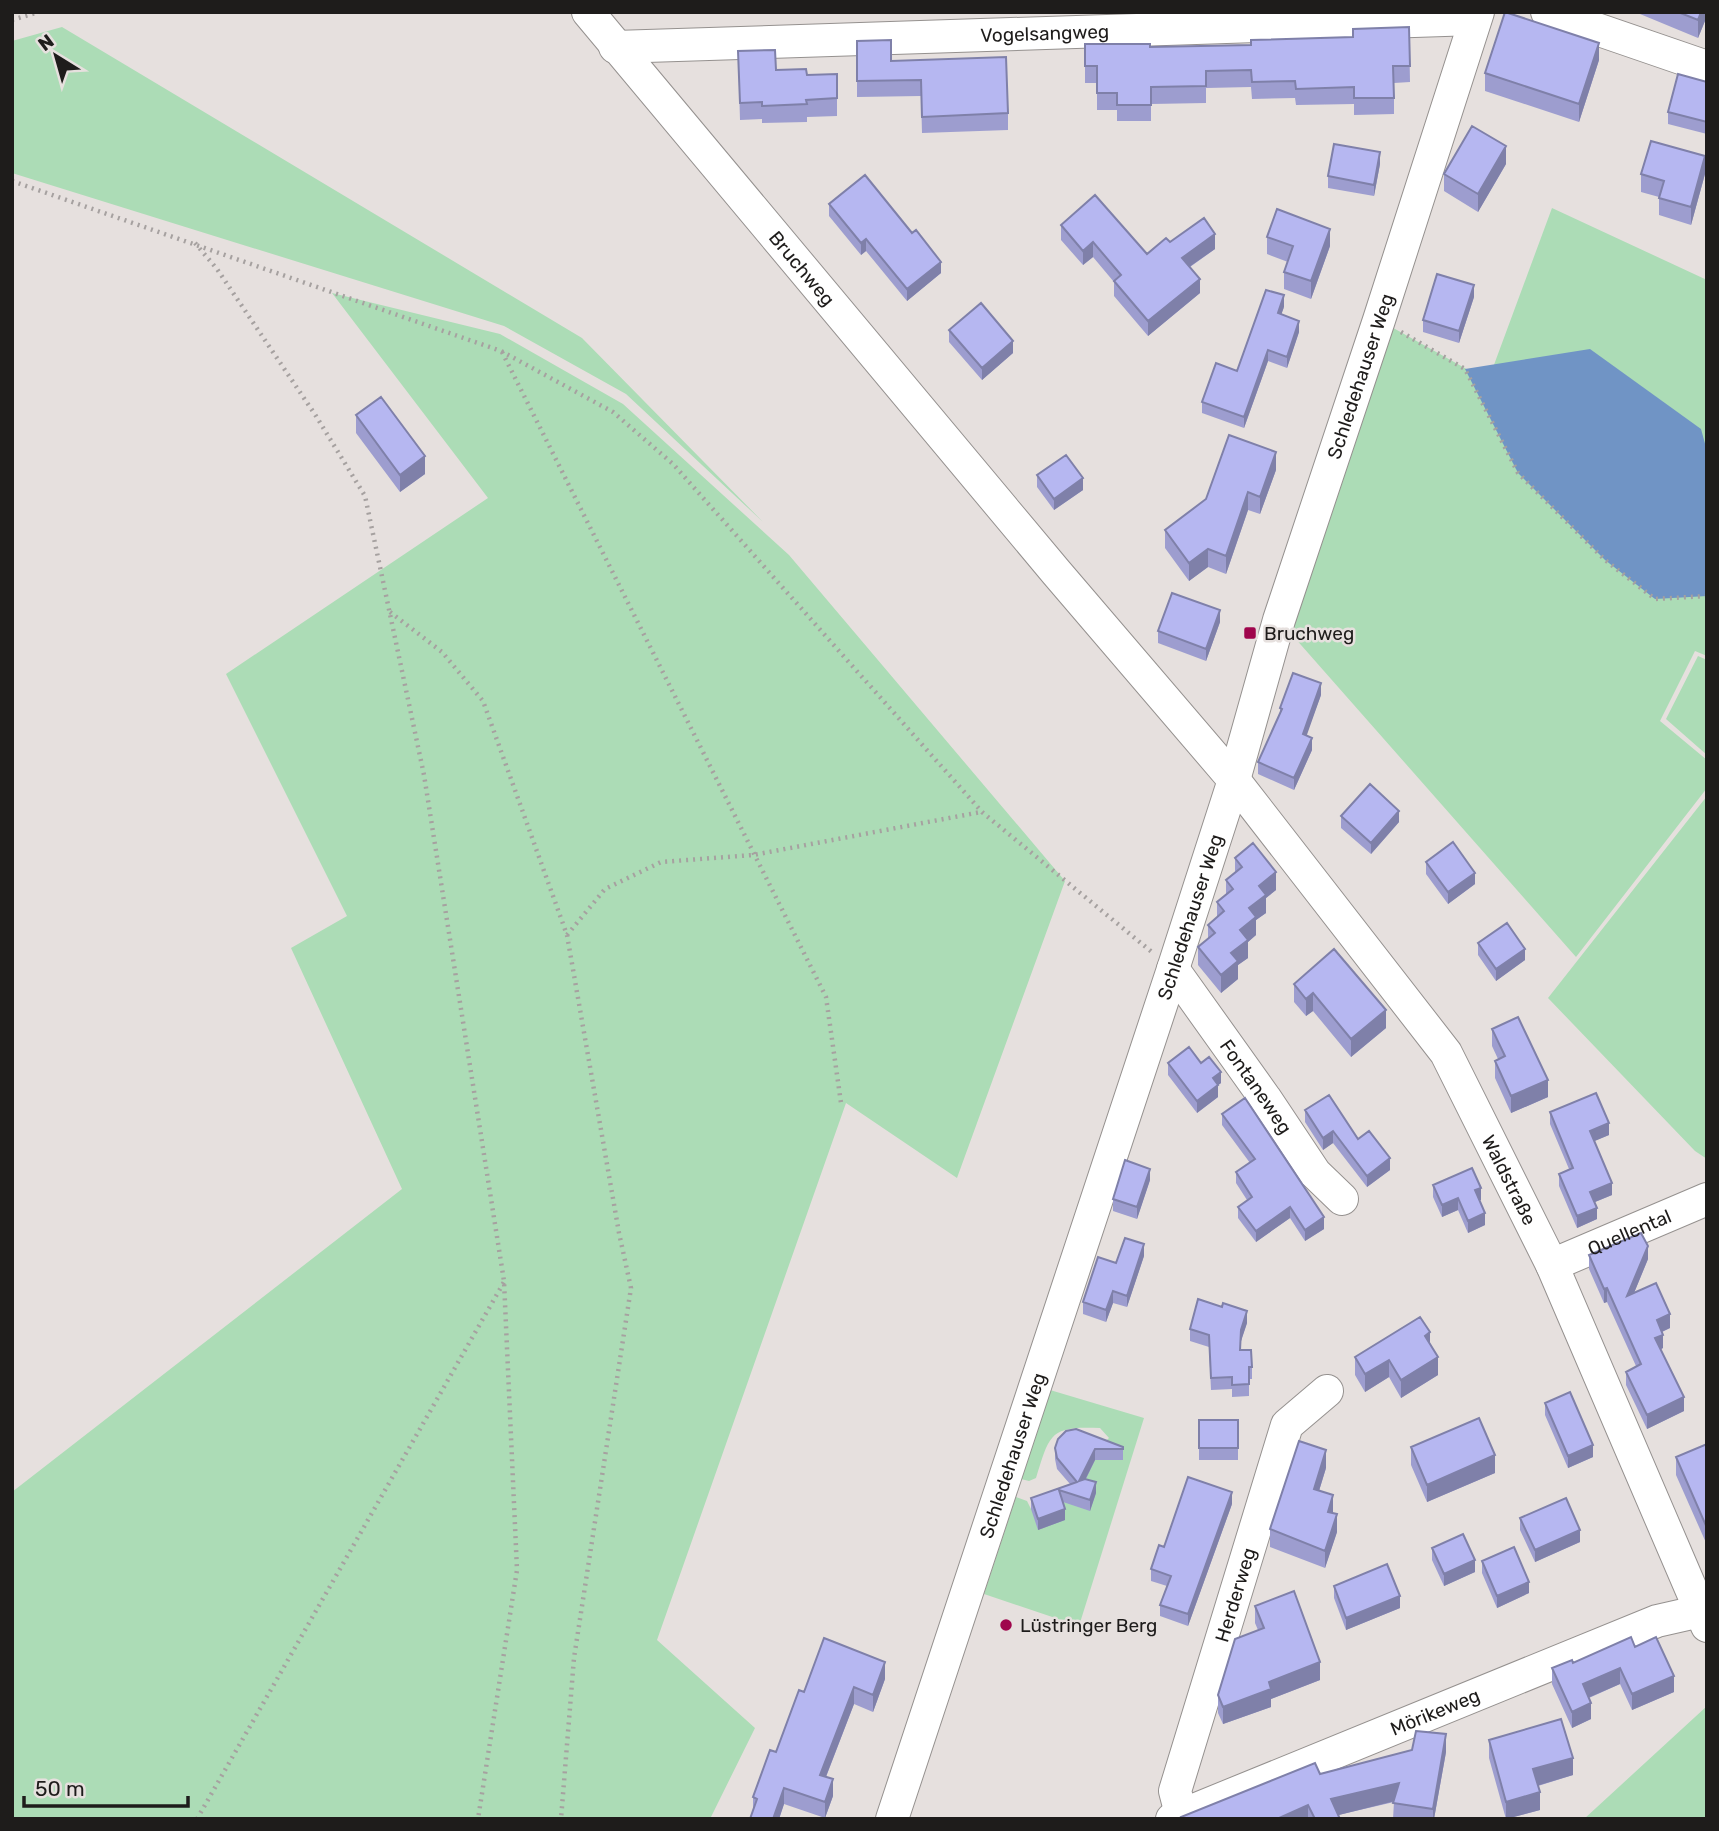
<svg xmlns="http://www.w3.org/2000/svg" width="1719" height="1831" viewBox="0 0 1719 1831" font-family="Rubik,sans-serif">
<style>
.green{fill:#acdcb6}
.water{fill:#7094c5}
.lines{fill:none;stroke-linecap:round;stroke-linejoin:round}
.minor-casing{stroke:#95918f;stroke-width:34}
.path{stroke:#a6a1a0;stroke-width:4.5;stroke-dasharray:2 5;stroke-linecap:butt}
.minor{stroke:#fff;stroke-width:32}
.wall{fill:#9d9dcf}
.shaded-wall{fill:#7f80a9}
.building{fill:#b6b7f1;stroke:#7f80a9;stroke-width:2}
.poi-dot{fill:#9f054c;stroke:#e6e0de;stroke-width:2.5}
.labels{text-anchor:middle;stroke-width:5;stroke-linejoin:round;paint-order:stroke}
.street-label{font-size:19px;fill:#1e1c1b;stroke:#e6e0de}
.poi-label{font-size:19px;fill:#1e1c1b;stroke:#e6e0de;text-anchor:start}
</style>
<rect width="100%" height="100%" fill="#e6e0de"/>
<path class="green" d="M62,27L582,338L763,522L626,394L504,326L12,173V41Z
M1552,208L1707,280V656L1695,651L1660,721L1707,760V788L1576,957L1279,620L1379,320L1488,381Z
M332,293L500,334L623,404L789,555L1065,881L957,1178L846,1103L657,1640L755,1728L710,1819H12V1492L402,1189L291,948L347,916L226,674L488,498Z
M1698,656L1707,660V755L1666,719Z
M1707,796V1159L1695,1151L1548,998Z
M1050,1390L1144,1418L1079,1626L984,1594L1016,1497L1027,1501L1031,1509L1058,1500L1080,1489L1093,1453L1109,1438L1100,1428C1050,1426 1050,1433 1036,1478L1029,1481L1021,1479Z
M1707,1706V1819H1583H1584Z"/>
<path class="water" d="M1590,349L1701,429L1707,451V596L1655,599L1605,560L1518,473L1465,369Z"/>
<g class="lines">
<g class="minor-casing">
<g id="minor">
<path id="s1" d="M588,12L1056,572L1234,780L1446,1053L1552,1265L1707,1626"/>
<path d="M1547,12L1707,67"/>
<path id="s2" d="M615,47L1475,19"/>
<path id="s3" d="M1173,969L1265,1098L1315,1173L1342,1199"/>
<path id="s4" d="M1552,1265L1707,1199"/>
<path id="s5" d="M1181,1814L1175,1791L1287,1425L1327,1391"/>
<path id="s6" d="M892,1819L1173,969L1234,780L1279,620L1379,320L1478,12"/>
<path id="s7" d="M1172,1819L1657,1621L1701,1611"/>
</g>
</g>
<path class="path" d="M12,20L39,12
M12,181L501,351L613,412L673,464L982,812L1153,953
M195,243L217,269L316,416L365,496L424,775L504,1281L517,1570L478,1819
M1401,332L1465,369L1518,473L1605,560L1655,599L1707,596
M502,352L826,997L841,1103
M390,612L442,652L483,701L567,935L619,1233L631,1288L574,1658L561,1819
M567,935L605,889L661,862L753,855L981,812
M197,1819L504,1282"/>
<use href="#minor" class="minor"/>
</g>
<path class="wall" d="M1640,12H1707V16L1698,38L1640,14Z
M1409,27L1410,82L1394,83V114L1354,115V104L1296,105L1295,98L1252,99L1251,87L1206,88V103L1151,104V121H1117V110H1097V83H1085V44L1150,47L1251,45L1353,37Z
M857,41L891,61L1008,113V130L922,133L921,96L857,97Z
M738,51L776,70L807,75L837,74V116L807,117V122L762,123V119L740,120Z
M1599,60L1579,122L1485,91V73Z
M1707,82V134L1668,124V112Z
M1380,164L1374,196L1328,188V176Z
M1506,164L1478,212L1444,191V174Z
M1641,174H1705L1691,225L1659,215V197L1641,192Z
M829,204L941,273L907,301L866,251L861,255L829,216Z
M1061,225L1147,254L1170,242L1215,249L1190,267L1200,293L1148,336L1114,296V282L1093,257L1083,265L1061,240Z
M1267,237L1330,246L1311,299L1284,289V272L1288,262L1267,254Z
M1474,297L1459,343L1423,332V320Z
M1284,307L1281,314L1299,332L1287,368L1268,361L1244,428L1202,413V402L1237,371Z
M949,330L1013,353L982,380L949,342Z
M356,415L425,474L400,492L356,433Z
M1276,470L1260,514L1248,510L1226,574L1208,567L1189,581L1165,548V530Z
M1037,475L1083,490L1054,510L1037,487Z
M1220,622L1206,661L1158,643V631Z
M1321,695L1306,735L1312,750L1294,790L1258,774V762L1280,713V708Z
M1341,816L1399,822L1371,854L1341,828Z
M1235,858L1276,890L1266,898V913L1256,920V935L1248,942V958L1238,965V979L1221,993L1198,965V947L1208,939V925L1217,917V902L1226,895V880L1235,872Z
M1426,862L1475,884L1448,904L1426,874Z
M1478,943L1525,960L1496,981L1478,955Z
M1294,984L1386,1028L1351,1057L1313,1011L1306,1016L1294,1002Z
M1492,1029L1548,1097L1511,1113L1495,1078V1061L1498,1059L1492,1046Z
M1168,1063H1201L1221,1083L1218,1085V1097L1197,1113L1168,1075Z
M1305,1110L1358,1139L1390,1170L1367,1187L1333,1143L1323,1150L1305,1122Z
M1550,1112L1609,1135L1594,1141L1612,1195L1595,1202L1597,1219L1577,1228L1559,1186V1174L1569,1169L1550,1124Z
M1222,1114L1324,1229L1305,1241L1290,1218L1256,1242L1238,1218V1207L1247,1200L1236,1183V1172L1250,1163L1222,1125Z
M1150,1180L1137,1219L1113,1211V1199Z
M1433,1185L1481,1200H1479L1485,1225L1468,1233L1458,1210L1442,1217L1433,1197Z
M1589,1255L1648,1259L1634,1293L1670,1328L1662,1332L1663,1348L1661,1349L1684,1411L1647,1429L1626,1385V1372L1636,1366L1607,1302L1604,1303L1589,1269Z
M1144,1256L1127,1307L1113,1303L1106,1322L1083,1314V1302L1116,1263Z
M1247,1323L1241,1341V1350L1252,1367V1379H1249V1396L1232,1397V1389L1211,1390L1209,1347L1190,1341V1329Z
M1430,1344L1438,1375L1401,1398L1389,1377L1365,1392L1355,1375V1357Z
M1545,1403L1593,1457L1568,1468L1545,1415Z
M1199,1420H1238V1460H1199Z
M1707,1444V1545L1676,1475V1457Z
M1123,1447V1460H1095L1086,1479L1096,1493L1090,1511L1063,1502L1065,1520L1038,1530L1031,1509V1498L1070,1484L1057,1469L1055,1459V1448Z
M1411,1447L1495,1473L1427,1502L1411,1465Z
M1326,1468L1319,1491L1333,1513L1337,1532L1325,1568L1270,1547V1529Z
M1232,1504L1188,1626L1160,1616V1605L1167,1586L1151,1581V1569L1164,1547Z
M1520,1518L1580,1542L1535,1562L1520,1530Z
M1432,1548L1475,1572L1444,1586L1432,1560Z
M1482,1561L1529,1593L1497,1608L1482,1573Z
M1334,1586L1400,1608L1346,1630L1334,1598Z
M1255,1606L1320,1680L1271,1699V1707L1223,1724L1218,1713V1695L1258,1630L1255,1623Z
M1635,1647L1674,1692L1632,1710L1620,1684L1589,1698L1591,1719L1572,1728L1552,1684V1668Z
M885,1679L873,1712L854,1704L826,1777L833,1796L825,1818L784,1804L779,1819H750L753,1809V1797L776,1752L804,1692Z
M1489,1740L1573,1775L1538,1786L1540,1810L1506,1819L1489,1758Z
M1446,1752L1434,1819H1393L1394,1802L1338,1815L1340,1819H1181V1817L1320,1774Z"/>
<path class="shaded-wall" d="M1701,12H1707V16L1698,38V20Z
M1599,43V60L1579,122V104Z
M1506,146V164L1478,212V194Z
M1380,152V164L1374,196V185Z
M1705,156V174L1691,225V207Z
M1330,229V246L1311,299V281Z
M1215,234V249L1182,272V258Z
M866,239V251L861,255V243Z
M1093,242V257L1083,265V251Z
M941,262V273L907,301V289Z
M1200,279V293L1148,336V321Z
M1474,285V297L1459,343V331Z
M1284,295V307L1278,324V313Z
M1299,321V332L1287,368V357Z
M1013,341V353L982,380V368Z
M1268,350V361L1244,428V417Z
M1276,452V470L1260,514V497Z
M425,456V474L400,492V475Z
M1083,478V490L1054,510V499Z
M1248,492V510L1226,574V556Z
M1208,549V567L1189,581V563Z
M1220,610V622L1206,661V649Z
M1321,683V695L1303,746V734Z
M1312,738V750L1294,790V778Z
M1399,811V822L1371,854V843Z
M1276,872V890L1266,898V913L1256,920V935L1248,942V958L1238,965V979L1221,993V975L1259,886Z
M1475,873V884L1448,904V892Z
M1525,949V960L1496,981V969Z
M1313,993V1011L1306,1016V999Z
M1386,1010V1028L1351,1057V1039Z
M1221,1072V1083L1213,1089V1078Z
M1548,1080V1097L1511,1113V1096Z
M1218,1085V1097L1197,1113V1101Z
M1609,1123V1135L1590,1143V1131Z
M1333,1131V1143L1323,1150V1138Z
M1390,1158V1170L1367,1187V1176Z
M1150,1169V1180L1137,1219V1207Z
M1612,1183V1195L1590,1204V1192Z
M1481,1188V1200L1475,1202V1190Z
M1458,1198V1210L1442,1217V1205Z
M1290,1207V1218L1256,1242V1231Z
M1597,1208V1219L1577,1228V1216Z
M1485,1213V1225L1468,1233V1221Z
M1324,1217V1229L1305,1241V1230Z
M1144,1244V1256L1127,1307V1296Z
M1648,1246V1259L1627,1310V1296Z
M1607,1288V1302L1604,1303V1289Z
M1113,1291V1303L1106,1322V1310Z
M1247,1311V1323L1241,1341V1330Z
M1670,1314V1328L1657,1334V1320Z
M1430,1332V1350L1425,1336Z
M1663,1335V1348L1655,1352V1338Z
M1438,1357V1375L1401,1398V1380Z
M1389,1360V1377L1365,1392V1374Z
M1684,1397V1411L1647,1429V1415Z
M1593,1445V1457L1568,1468V1456Z
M1095,1449V1460L1079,1492V1481Z
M1326,1450V1468L1314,1507V1489Z
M1495,1455V1473L1427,1502V1485Z
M1096,1482V1493L1090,1511V1500Z
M1232,1492V1504L1188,1626V1614Z
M1333,1495V1513L1328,1512Z
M1065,1509V1520L1038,1530V1519Z
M1337,1514V1532L1325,1568V1551Z
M1580,1530V1542L1535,1562V1550Z
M1475,1560V1572L1444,1586V1574Z
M1529,1582V1593L1497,1608V1596Z
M1400,1596V1608L1346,1630V1618Z
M885,1662V1679L873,1712V1695Z
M1320,1662V1680L1271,1699V1707L1223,1724V1707L1269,1682Z
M1620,1668V1684L1583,1700V1684Z
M1674,1676V1692L1632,1710V1694Z
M854,1687V1704L820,1792V1775Z
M1591,1703V1719L1572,1728V1712Z
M1446,1734V1752L1434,1819H1433V1809Z
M1573,1758V1775L1533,1787V1769Z
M833,1779V1796L825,1818V1802Z
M1399,1783V1800L1331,1817V1799Z
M784,1788V1804L779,1819H773Z
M1540,1792V1810L1506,1819V1802Z
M1308,1805V1819H1277Z"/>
<path class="building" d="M1505,12L1599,43L1579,104L1485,73Z
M1678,12H1701L1698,20Z
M1409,27L1410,66H1393L1394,98H1354V87L1296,89L1295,81L1252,82L1251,70L1206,71V86L1151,87V105H1117V93H1097V66H1085V44H1150V47L1251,45V40L1353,37V29Z
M891,40V61L1006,57L1008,113L922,117L921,80L857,81V41Z
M775,50L776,70L806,69L807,75L837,74V98L806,100L807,104L762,106V102L740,103L738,51Z
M1678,74L1707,82V122L1668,112Z
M1472,126L1506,146L1478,194L1444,174Z
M1651,141L1705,156L1691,207L1659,198L1664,181L1641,174Z
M1334,144L1380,152L1374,185L1328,176Z
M865,175L912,233L916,230L941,262L907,289L866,239L861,243L829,204Z
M1095,195L1147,254L1166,238L1170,242L1204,218L1215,234L1182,258L1200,279L1148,321L1114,281L1121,275L1093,242L1083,251L1061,225Z
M1277,209L1330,229L1311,281L1284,272L1293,246L1267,237Z
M1437,274L1474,285L1459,331L1423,320Z
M1266,290L1284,295L1278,313L1299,321L1287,357L1268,350L1244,417L1202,402L1216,363L1237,371Z
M981,303L1013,341L982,368L949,330Z
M381,397L425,456L400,475L356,415Z
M1229,435L1276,452L1260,497L1248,492L1226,556L1208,549L1189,563L1165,530L1206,499Z
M1066,455L1083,478L1054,499L1037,475Z
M1172,593L1220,610L1206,649L1158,631Z
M1293,673L1321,683L1303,734L1312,738L1294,778L1258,762L1282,709L1280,708Z
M1370,784L1399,811L1371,843L1341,816Z
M1453,842L1475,873L1448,892L1426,862Z
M1253,843L1276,872L1259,886L1266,895L1249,908L1256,917L1240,930L1248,940L1231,953L1238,961L1221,975L1198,947L1215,933L1208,925L1224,911L1217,902L1233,889L1226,880L1242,867L1235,858Z
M1507,923L1525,949L1496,969L1478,943Z
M1334,949L1386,1010L1351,1039L1313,993L1306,999L1294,984Z
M1518,1017L1548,1080L1511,1096L1495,1061L1505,1056L1492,1029Z
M1189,1047L1201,1063L1209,1057L1221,1072L1213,1078L1218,1085L1197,1101L1168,1063Z
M1596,1093L1609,1123L1590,1131L1612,1183L1590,1192L1597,1208L1577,1216L1559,1174L1573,1168L1550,1112Z
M1329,1095L1358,1139L1369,1131L1390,1158L1367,1176L1333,1131L1323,1138L1305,1110Z
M1245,1098L1324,1217L1305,1230L1290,1207L1256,1231L1238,1207L1252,1197L1236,1172L1255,1159L1222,1114Z
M1125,1160L1150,1169L1137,1207L1113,1199Z
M1472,1168L1481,1188L1475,1190L1485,1213L1468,1221L1458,1198L1442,1205L1433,1185Z
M1641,1233L1648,1246L1627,1296L1656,1283L1670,1314L1657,1320L1663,1335L1655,1338L1684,1397L1647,1415L1626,1372L1641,1364L1607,1288L1604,1289L1589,1255Z
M1125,1238L1144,1244L1127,1296L1113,1291L1106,1310L1083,1302L1098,1257L1116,1263Z
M1198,1299L1222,1307L1223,1303L1247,1311L1241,1330L1240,1350H1251L1252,1367H1249V1384L1232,1385V1377L1211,1378L1209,1335L1190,1329Z
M1420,1317L1430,1332L1425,1336L1438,1357L1401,1380L1389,1360L1365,1374L1355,1357Z
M1570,1392L1593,1445L1568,1456L1545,1403Z
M1479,1418L1495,1455L1427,1485L1411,1447Z
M1199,1420H1238V1448H1199Z
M1076,1429L1123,1447V1449H1095L1079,1481L1085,1479L1096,1482L1090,1500L1059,1490L1065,1509L1038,1519L1031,1498L1077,1482L1057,1458L1055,1448L1058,1439L1066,1431Z
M1299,1441L1326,1450L1314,1489L1333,1495L1328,1512L1337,1514L1325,1551L1270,1529Z
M1707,1444V1528L1676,1457Z
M1188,1477L1232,1492L1188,1614L1160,1605L1171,1576L1151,1569L1159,1545L1164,1547Z
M1566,1498L1580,1530L1535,1550L1520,1518Z
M1463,1534L1475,1560L1444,1574L1432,1548Z
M1514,1547L1529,1582L1497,1596L1482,1561Z
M1387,1564L1400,1596L1346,1618L1334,1586Z
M1294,1591L1320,1662L1269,1682L1271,1689L1223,1707L1218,1695L1235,1639L1264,1628L1255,1606Z
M1631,1637L1635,1647L1656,1637L1674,1676L1632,1694L1620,1668L1583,1684L1591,1703L1572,1712L1552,1668L1572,1660L1573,1663Z
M824,1638L885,1662L873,1695L854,1687L820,1775L833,1779L825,1802L784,1788L773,1819H750L757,1799L753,1797L770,1750L776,1752L799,1690L804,1692Z
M1561,1719L1573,1758L1533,1769L1540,1792L1506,1802L1489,1740Z
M1416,1731L1446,1734L1433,1809L1393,1803L1399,1783L1331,1799L1340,1819H1315L1308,1805L1277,1819H1182L1181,1817L1315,1763L1320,1774L1412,1750Z"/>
<g class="poi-dot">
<rect x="1243" y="626" width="14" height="14" rx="3.5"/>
<circle cx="1006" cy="1625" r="7"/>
</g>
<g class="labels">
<g class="street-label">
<text dy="7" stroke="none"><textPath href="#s2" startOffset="430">Vogelsangweg</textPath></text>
<text dy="7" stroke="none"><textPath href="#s1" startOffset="334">Bruchweg</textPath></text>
<text dy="7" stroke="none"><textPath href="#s6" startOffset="1517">Schledehauser Weg</textPath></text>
<text dy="7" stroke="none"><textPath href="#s6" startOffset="950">Schledehauser Weg</textPath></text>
<text dy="7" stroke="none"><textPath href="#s3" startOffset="144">Fontaneweg</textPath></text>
<text dy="7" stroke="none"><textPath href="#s1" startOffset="1491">Waldstraße</textPath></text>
<text dy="7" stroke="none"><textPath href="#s4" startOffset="84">Quellental</textPath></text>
<text dy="7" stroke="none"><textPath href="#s6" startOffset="383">Schledehauser Weg</textPath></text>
<text dy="7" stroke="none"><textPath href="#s5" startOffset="229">Herderweg</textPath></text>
<text dy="7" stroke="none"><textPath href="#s7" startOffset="284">Mörikeweg</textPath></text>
</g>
<g class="poi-label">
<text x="1264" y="640">Bruchweg</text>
<text x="1020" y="1632">Lüstringer Berg</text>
</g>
</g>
<rect width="1719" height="1831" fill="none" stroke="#1e1c1b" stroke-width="28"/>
<g transform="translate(56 56) rotate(323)" stroke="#e6e0de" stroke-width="5" paint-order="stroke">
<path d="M0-5L12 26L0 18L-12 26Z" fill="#1e1c1b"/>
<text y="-10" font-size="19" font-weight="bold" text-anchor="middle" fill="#1e1c1b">N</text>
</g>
<path d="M24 1796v10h164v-10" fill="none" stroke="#1e1c1b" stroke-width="3.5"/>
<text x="35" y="1796" font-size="21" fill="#1e1c1b" stroke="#e6e0de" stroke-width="5" paint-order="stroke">50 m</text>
</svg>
